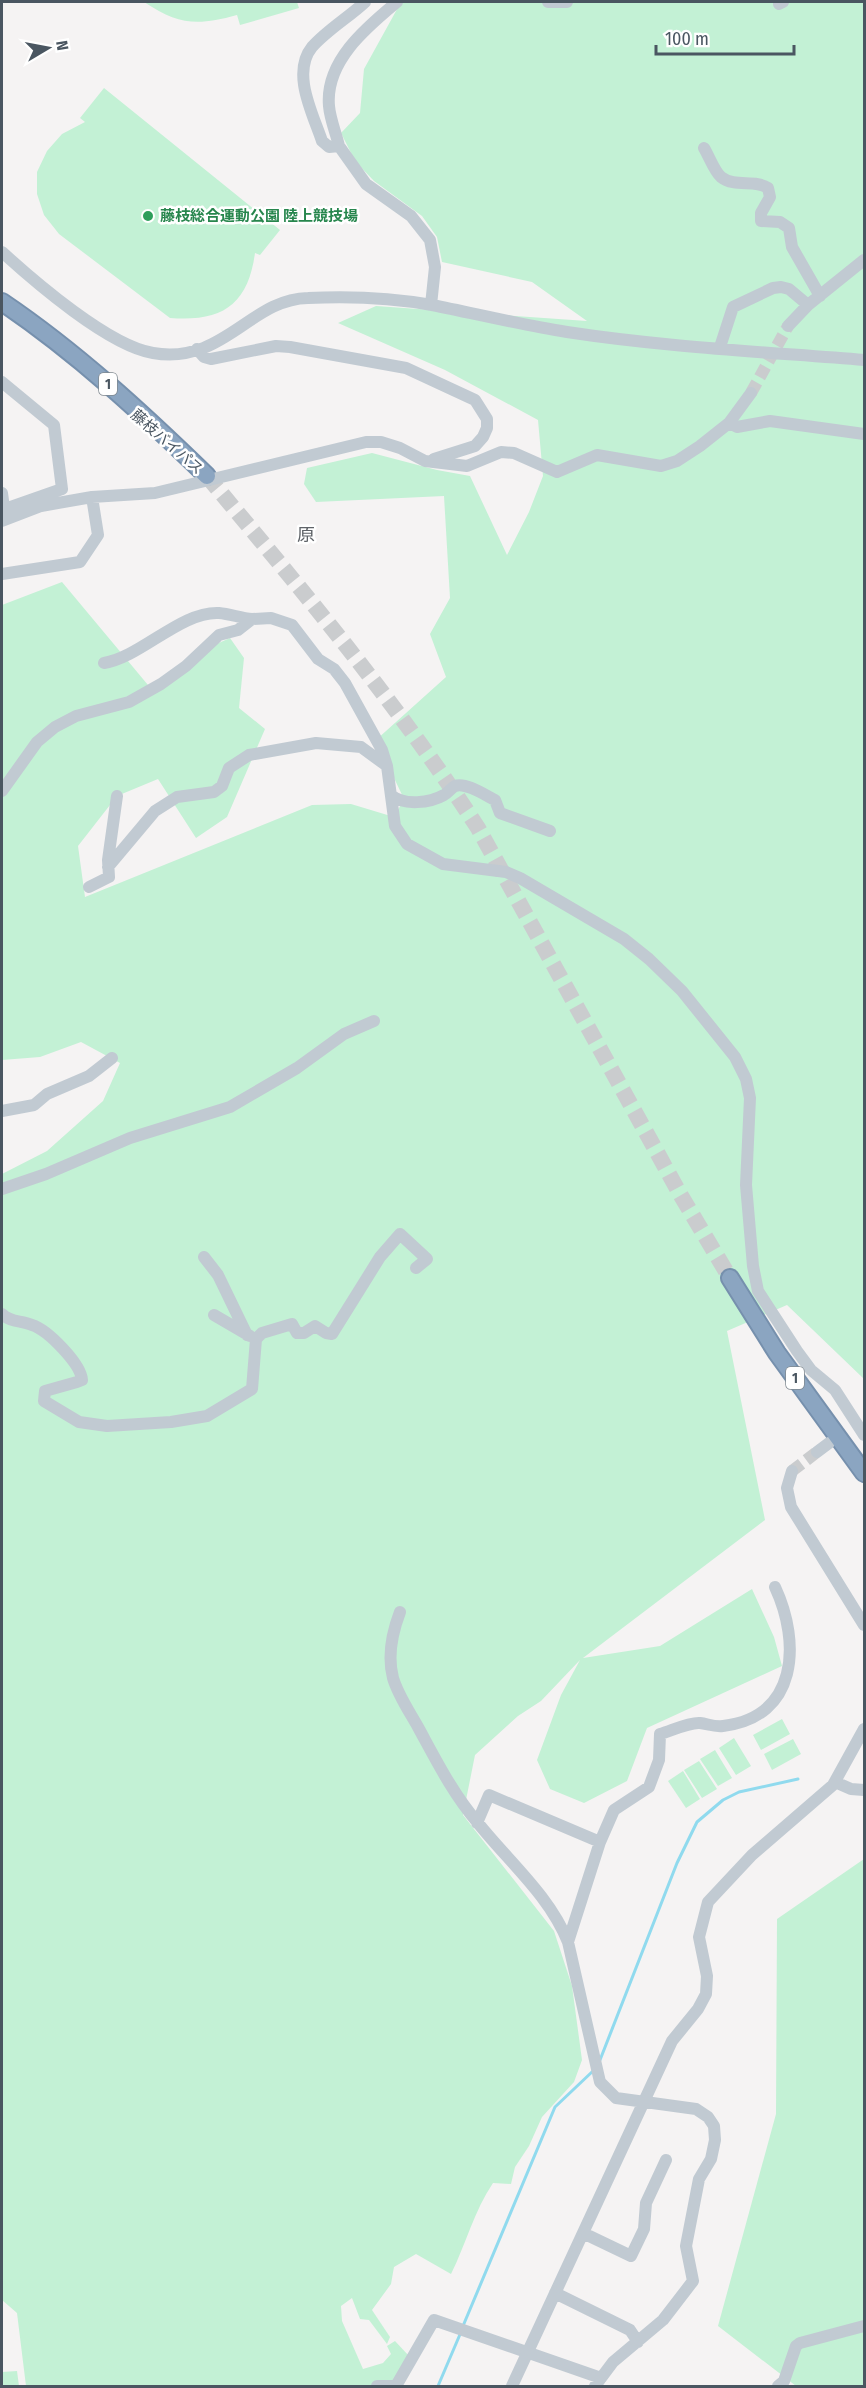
<svg xmlns="http://www.w3.org/2000/svg" width="866" height="2388" viewBox="0 0 866 2388" font-family="'Fira Sans Condensed','Noto Sans JP',sans-serif">
<style>
.green{fill:#c3f1d5}
.lines{fill:none;stroke-linecap:round;stroke-linejoin:round}
.stream{stroke:#90daee;stroke-width:3}
.minor-tunnel{stroke:#caccce;stroke-width:12;stroke-dasharray:12 6;stroke-linecap:butt}
.highway-tunnel{stroke:#caccce;stroke-width:16;stroke-dasharray:16 8;stroke-linecap:butt}
.highway-casing{stroke:#7690ad;stroke-width:20}
.minor{stroke:#c1cad2;stroke-width:12}
.highway{stroke:#8ba5c1;stroke-width:16}
.leisure-dot{fill:#2e9e5b;stroke:#fff;stroke-width:2}
.labels{text-anchor:middle;stroke-width:5;stroke-linejoin:round;paint-order:stroke}
.shield{fill:#fff;stroke:#808990;stroke-width:1.5}
.shield-label{font-size:14px;font-weight:bold;fill:#4a5661}
.leisure-label{font-size:15px;font-weight:bold;fill:#27864d;stroke:#fff;text-anchor:start}
.street-label{font-size:15px;fill:#4a5661;stroke:#fff}
.quarter-label{font-size:18px;fill:#5f6368;stroke:#fff}
</style>
<rect width="100%" height="100%" fill="#f5f3f3"/>
<path class="green" d="M144,2H297L299,8L240,25L237,15C197,26 179,25 144,2Z
M401,2H864V1379L787,1305L727,1331L765,1520L583,1658L660,1646L752,1589L774,1637L782,1666L647,1728L627,1781L584,1803L550,1789L537,1760L561,1695L580,1660L541,1701L518,1716L475,1755L463,1815L554,1931L572,1986L582,2060L574,2082L542,2117L529,2146L515,2167L511,2184L493,2183C474,2211 466,2244 451,2274L416,2254L394,2267L391,2284L372,2310L390,2337L387,2344L369,2320L360,2319L352,2298L341,2306L342,2321L363,2369L383,2363L391,2354L387,2346L395,2341L409,2356L393,2382L370,2386H26L17,2313L2,2300V1174L47,1151L103,1101L120,1063L81,1042L40,1057L2,1060V605L62,582L153,691L212,646L230,638L244,658L239,708L265,729L227,817L196,838L158,779L117,796L78,846L85,897L312,805L351,804L394,817L404,799L376,740L446,677L430,634L450,598L444,496L316,502L304,484L307,468L372,453L437,470L470,476L507,555L529,512L543,476L538,420L445,370L338,323L376,306L587,321L532,282L442,262L437,237L422,216L374,181L355,161L341,133L360,113L364,69Z
M104,88L280,230L260,255L255,253C248,305 222,322 170,318L59,234L44,215L37,194V172L47,151L62,134L85,122L80,118Z
M782,1719L790,1734L761,1750L753,1735Z
M734,1738L751,1766L736,1775L719,1748Z
M793,1739L801,1754L772,1770L764,1754Z
M715,1750L732,1778L718,1786L700,1759Z
M699,1761L717,1789L702,1798L684,1770Z
M683,1771L700,1799L686,1808L668,1781Z
M864,1859V2386H796L718,2326L776,2114L777,1919Z
M17,2371L19,2386H2V2372Z"/>
<g class="lines">
<path class="stream" d="M600,2060L677,1863L697,1822L723,1800L739,1792L798,1779
M463,2326L555,2107L593,2071
M438,2386L461,2332"/>
<path class="minor-tunnel" d="M751,393L788,326
M792,1471L817,1452"/>
<path class="highway-tunnel" d="M207,476C302,590 397,703 478,828L680,1194L730,1278"/>
<g class="highway-casing">
<path id="highway" d="M2,302C76,352 142,413 207,476
M730,1278L777,1353L864,1473"/>
</g>
<path class="minor" d="M365,2C349,17 327,30 312,47C291,73 313,114 322,141L329,147L339,146L366,184L411,216L430,240L435,267L431,305
M548,2H567
M779,4L783,2
M339,146C336,133 330,119 329,106C325,61 367,27 397,2
M704,148C709,156 714,171 721,177C735,188 755,179 768,188L770,197L761,213V221L780,222L789,228L792,247L820,296
M2,252C35,282 109,346 153,353C224,365 250,299 308,298C348,296 393,298 432,305C477,314 522,325 567,332C665,347 766,352 864,360
M788,326L808,305L864,260
M720,347L733,307L773,288L781,287L789,289L808,305
M197,349L204,357L211,359L276,346L290,347L406,368L475,400L487,419V428L483,437L475,446L434,459
M2,382L54,425L62,489L5,509
M729,423L751,393
M2,493L5,515
M2,521L41,506L92,497L155,493L366,442H381L400,448L425,461L467,466L501,452L514,453L557,472L597,455L661,466L677,461L700,446L729,423L737,427L770,421L864,434
M2,574L80,562L98,535L92,497
M104,663C141,657 181,611 219,613C230,614 241,618 252,619
M2,791L37,742L55,727L76,716L129,702L161,684L186,666L219,635L238,630L252,619L271,618L292,625L318,659L334,669L345,683L382,750L387,766L395,826L407,844L443,864L506,872L520,878L624,939L649,959L682,991L735,1057L746,1079L750,1098L746,1185L753,1266L758,1291L797,1351L811,1370L835,1390L864,1435
M391,795C404,806 430,803 444,795C448,793 451,788 455,786C466,782 485,795 495,800L500,813L550,831
M108,867L155,811L177,797L214,792L222,786L229,768L249,755L316,743L361,747L387,766
M89,887L109,877L108,860L117,796
M2,1111L34,1105L47,1094L89,1076L112,1058
M2,1189L46,1174L130,1138L230,1107L297,1068L344,1034L374,1021
M204,1257L218,1275L247,1335
M2,1314C11,1323 21,1320 32,1325C48,1330 81,1364 82,1380L77,1382L45,1391L44,1401L79,1422L107,1426L171,1422L207,1416L252,1389L256,1339L262,1333L292,1324L297,1333H304L315,1326L326,1333L332,1334L380,1257L400,1234L427,1259L416,1268
M214,1315L250,1336
M817,1452L829,1443
M792,1471L787,1488L791,1507L864,1625
M400,1612C392,1633 387,1655 393,1678C398,1695 409,1711 418,1727C436,1760 453,1794 478,1823C509,1862 549,1895 568,1942L600,2082L616,2098L696,2109L708,2117L714,2126L715,2140L711,2159L699,2179L686,2246L693,2281L663,2320L613,2362L595,2386
M835,1782L851,1789L864,1790
M477,1823L489,1795L600,1842
M568,1942L600,1842L614,1810L649,1787L659,1760L660,1734C671,1731 689,1722 700,1723C708,1724 714,1727 723,1726C798,1717 801,1643 775,1587
M583,2233L631,2256L644,2229L646,2203L666,2160
M555,2293L630,2330L638,2342
M377,2386H394
M396,2386L434,2320L601,2378
M512,2386L672,2041L698,2009L706,1994L707,1976L699,1937L708,1902L752,1855L833,1785L864,1729
M778,2386L784,2381L796,2346L800,2343L864,2326"/>
<use href="#highway" class="highway"/>
</g>
<circle class="leisure-dot" cx="148" cy="216" r="6"/>
<g class="labels">
<g class="shield">
<rect x="99" y="373" width="18" height="22" rx="4.5"/>
<rect x="786" y="1367" width="18" height="22" rx="4.5"/>
</g>
<g class="shield-label">
<text x="108" y="389">1</text>
<text x="795" y="1383">1</text>
</g>
<g class="leisure-label">
<text x="160" y="221">藤枝総合運動公園 陸上競技場</text>
</g>
<g class="street-label">
<text transform="translate(167 442) rotate(41)" y="5">藤枝バイパス</text>
</g>
<g class="quarter-label">
<text x="306" y="541">原</text>
</g>
</g>
<rect width="866" height="2388" fill="none" stroke="#4a5661" stroke-width="6"/>
<g transform="translate(48 48) rotate(80)" stroke="#ffffff" stroke-width="4.5" paint-order="stroke">
<path d="M0-4.5L10 22L0 15L-10 22Z" fill="#4a5661"/>
<text y="-9" font-size="16" font-weight="bold" text-anchor="middle" fill="#4a5661">N</text>
</g>
<path d="M656 45v9h138v-9" fill="none" stroke="#4a5661" stroke-width="3"/>
<text x="665" y="45" font-size="18" fill="#4a5661" stroke="#ffffff" stroke-width="4.5" paint-order="stroke">100 m</text>
</svg>
